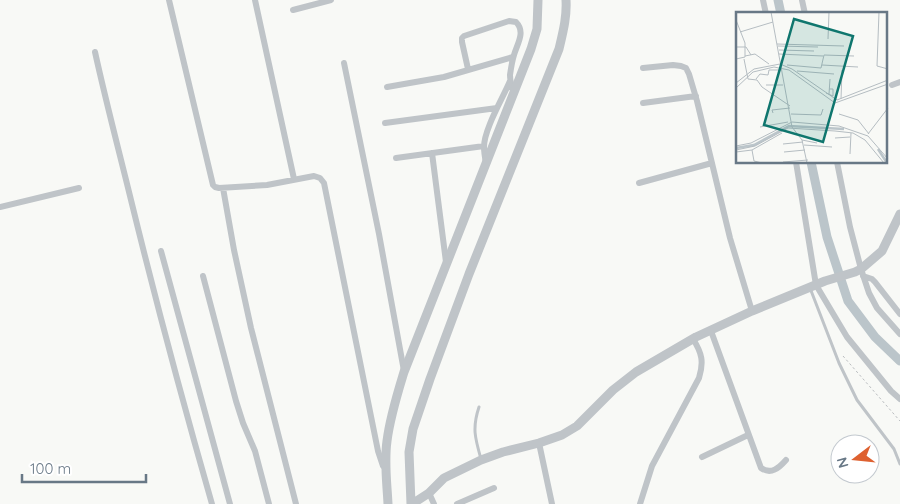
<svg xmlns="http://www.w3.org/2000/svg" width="900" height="504" viewBox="0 0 900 504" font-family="Quicksand,sans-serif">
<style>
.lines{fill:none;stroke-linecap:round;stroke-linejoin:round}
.canal{stroke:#bbc5ca;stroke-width:9}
.path{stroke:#babdc0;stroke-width:1;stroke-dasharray:2.5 2.5;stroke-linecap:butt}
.service{stroke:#bfc4c8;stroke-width:3}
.minor{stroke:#bfc4c8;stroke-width:6}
.tertiary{stroke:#bfc4c8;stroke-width:9}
.inset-river{fill:none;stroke:#bbc5ca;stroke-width:2.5}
.inset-road{fill:none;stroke:#b5bdc2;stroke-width:1}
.view{fill:#0f766e;fill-opacity:0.15;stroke:#0f766e;stroke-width:2.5}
.inset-edge{fill:none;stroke:#687886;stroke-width:2.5}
</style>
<rect width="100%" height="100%" fill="#f8f9f6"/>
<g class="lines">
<path class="canal" d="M778,0L781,14
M811,162L827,237L848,301L875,337L900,361"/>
<path class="path" d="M843,356L900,421"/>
<path class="service" d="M810,288L839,363L857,400L894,449L900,464
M479,407C472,428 475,438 481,459"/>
<path class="minor" d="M169,0L213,185L215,187L219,188L267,185L314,176L320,178L324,183L378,451L383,466
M255,0L294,179
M763,0L766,14
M802,0L805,14
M293,10L331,0
M95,52C106,102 119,151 131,200C156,302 183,403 212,504
M344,63L379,234L404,371
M643,68L673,65L681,66L686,68L689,74L697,101L730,238L752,311
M468,69L462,42V38L464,36L509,21L516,22C526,32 517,44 514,55C512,61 511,68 510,75C510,81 512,88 514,94
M892,85L900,82
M387,87L444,77L513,57
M643,103L696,96
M385,123L497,108
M432,153L446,262
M396,158L484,146
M796,162L816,285L847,337L891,391L900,399
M837,162L850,227L861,269L869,293L877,308L900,334
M486,163C485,158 484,152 484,147C484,129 503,98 510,81
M639,183L712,163
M223,188L234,250L251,328L296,504
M0,207L79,188
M161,251L230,504
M203,276L236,401L243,423L255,451L269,504
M863,276L872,279L875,282L900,314
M711,331L761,468C771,475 779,468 786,460
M539,443L552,504
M702,457L748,435
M429,493L434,504
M457,504L494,488
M640,504L652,466L699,378C704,362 702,353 693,339"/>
<path class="tertiary" d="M388,504C387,483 384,462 387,441C390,417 397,395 404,372L531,49L537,29L538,0
M411,504L409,452L413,429L430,379L469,274L559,49C563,32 567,17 566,0
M412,504L429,493L444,478L481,460L503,452L539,443L562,435L577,426L613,390L636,372L696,337L752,311L825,281L855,272L861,269L882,251L900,214"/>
</g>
<g transform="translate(736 12)">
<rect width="151" height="151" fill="#f8f9f6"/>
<path class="inset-river" d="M0,136L18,133L53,114L108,117M142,137L151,151"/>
<path class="inset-road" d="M35,0L56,115L66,128L71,151M143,0L141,54L152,57M0,8L9,31V45L0,47M4,20L37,10M92,27L93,0M41,32L108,34M42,34L82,35M0,35H10L15,43M43,38L78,39M43,42L87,44M9,44L19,42L33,52M8,47L12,67L21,68L26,75L54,94M51,53L85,56L88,43L118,44M86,53L122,55M61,59L98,62M20,67L24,62L32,63L33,58H45M0,71L18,57L44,52L56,57L101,88L152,68M30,73H47M0,76L17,60L38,55L53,58L99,91L152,72M90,81L97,84V77H93M93,82L94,67M105,87L106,58M37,101L36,98L54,96M55,102L85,103L87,97M103,102L122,108L133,122M24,115L52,110M132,122L152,96M99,126L114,125M66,128L81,131M47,132L67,130M68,133L96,135M0,134L15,131L56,110L103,114L132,124L152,147M0,138L19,134L52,116L99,119L117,121L129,128L148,151M16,138L18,149L26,151M0,140L16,138L46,121M48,140L69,138M114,142L115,121M47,150L72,148"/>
<path class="view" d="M58,7L117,24L87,130L28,113Z"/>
<rect width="151" height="151" class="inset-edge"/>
</g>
<g transform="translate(855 459) rotate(254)"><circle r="24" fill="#ffffff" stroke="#c3c9cf"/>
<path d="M0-4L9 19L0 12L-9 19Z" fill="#de6130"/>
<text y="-8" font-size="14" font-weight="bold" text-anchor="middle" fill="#687886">N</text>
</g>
<path d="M22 474v8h124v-8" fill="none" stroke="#687886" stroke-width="2.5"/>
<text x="30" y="474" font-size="15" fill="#687886" stroke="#ffffff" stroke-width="4" paint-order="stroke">100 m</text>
</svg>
